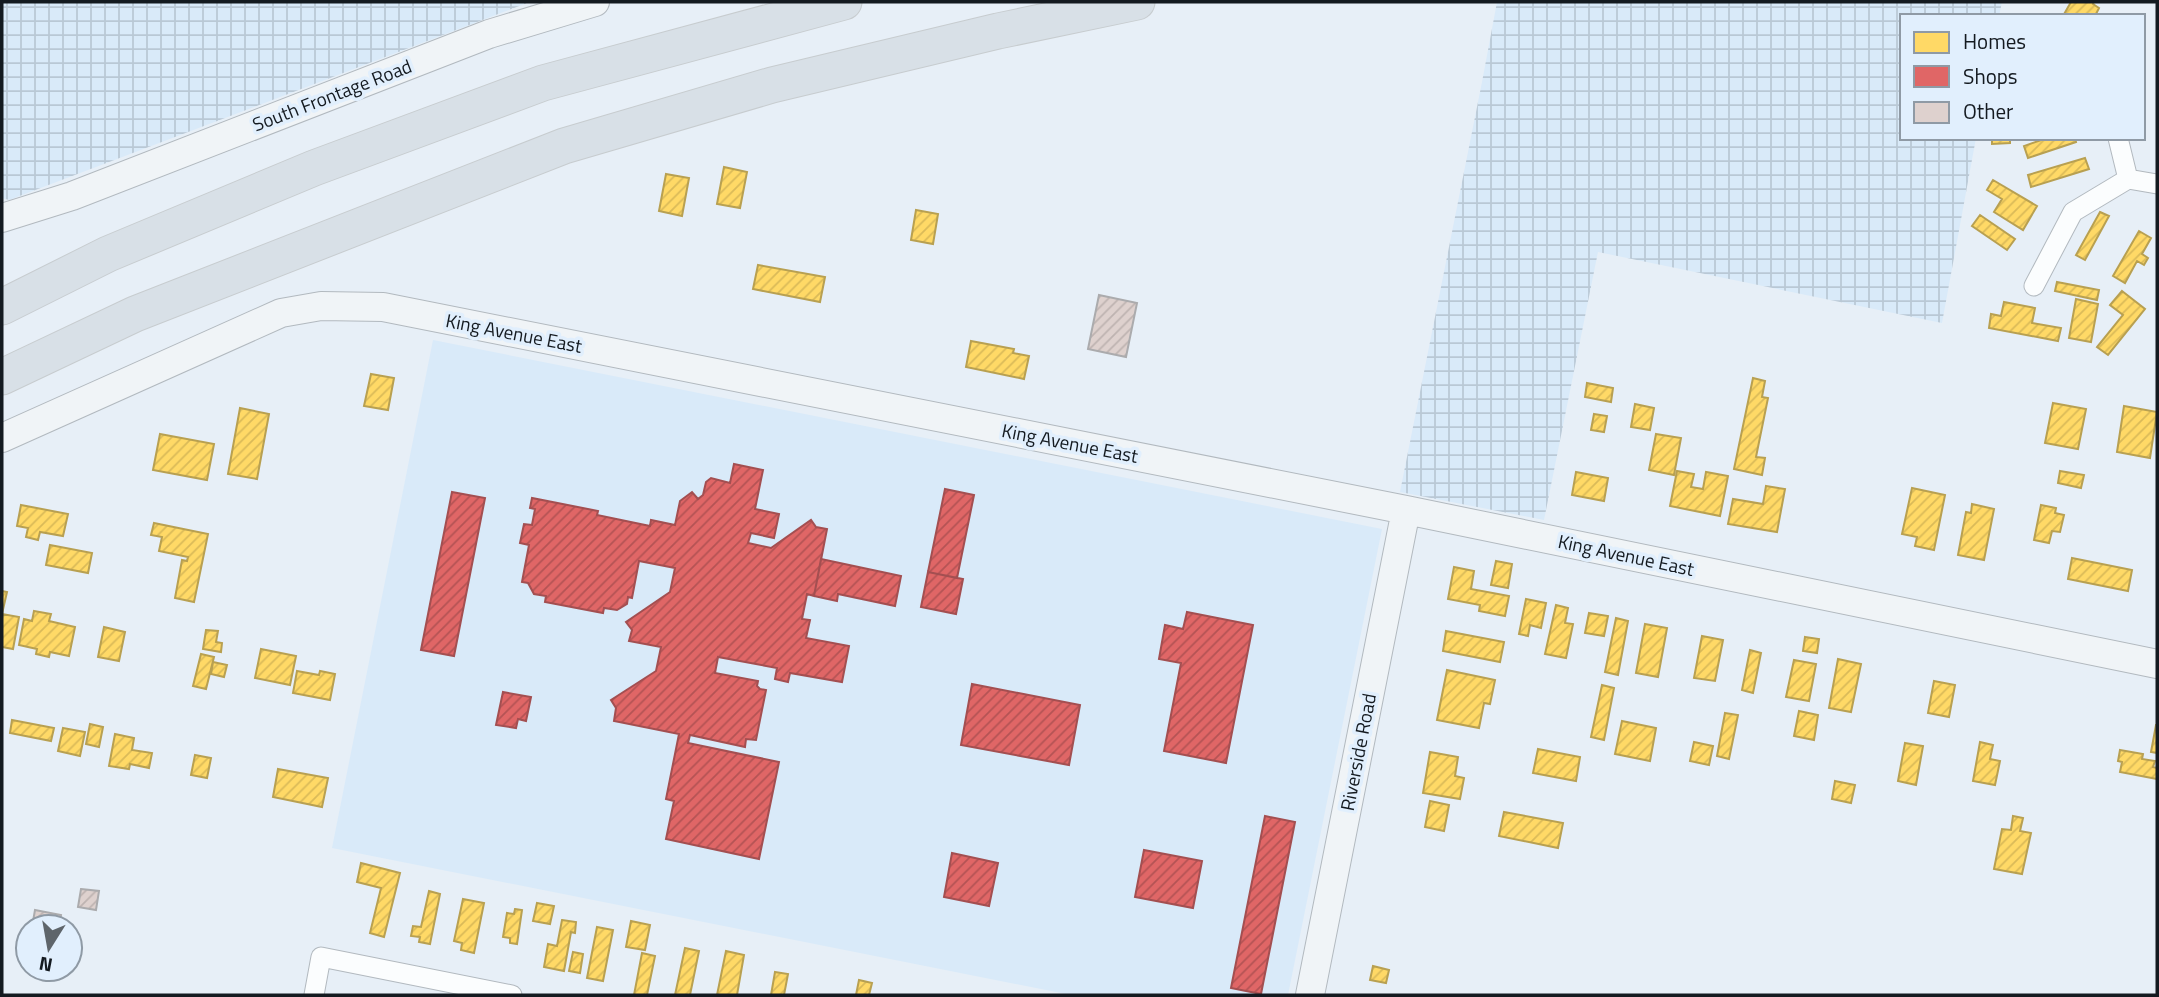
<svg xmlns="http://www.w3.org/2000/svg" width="2159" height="997" viewBox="0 0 2159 997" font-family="'Titillium Web',sans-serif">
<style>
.built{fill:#d9eaf9}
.industrial{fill:url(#industrial-grid)}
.homes{fill:url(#homes-hatch);stroke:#b8a051;stroke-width:2}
.shops{fill:url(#shops-hatch);stroke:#a34f51;stroke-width:2}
.building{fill:url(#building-hatch);stroke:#ababad;stroke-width:2}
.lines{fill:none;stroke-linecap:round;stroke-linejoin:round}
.street-casing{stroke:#b2b9bf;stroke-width:21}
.secondary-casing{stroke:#b2b9bf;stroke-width:30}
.highway-casing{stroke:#c7cccf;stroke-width:37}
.street{stroke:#fbfdfe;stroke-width:19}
.secondary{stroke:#f0f4f7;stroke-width:28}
.highway{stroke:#d8e0e7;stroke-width:35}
.labels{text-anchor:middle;stroke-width:7;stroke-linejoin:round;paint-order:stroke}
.street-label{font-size:19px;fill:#141a20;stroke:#e1effd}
</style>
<defs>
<pattern id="industrial-grid" width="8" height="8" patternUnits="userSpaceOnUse" patternTransform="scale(1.75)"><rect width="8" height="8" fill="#d9eaf9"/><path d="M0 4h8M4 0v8" fill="none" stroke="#b9c8d5"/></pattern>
<pattern id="homes-hatch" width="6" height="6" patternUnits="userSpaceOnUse" patternTransform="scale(1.75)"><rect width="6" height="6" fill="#ffd966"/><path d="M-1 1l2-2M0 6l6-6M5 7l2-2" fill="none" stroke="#daba58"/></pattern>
<pattern id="shops-hatch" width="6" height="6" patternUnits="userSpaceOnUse" patternTransform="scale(1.75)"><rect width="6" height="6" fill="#e06666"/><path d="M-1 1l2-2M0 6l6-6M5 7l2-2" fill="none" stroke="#b45354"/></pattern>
<pattern id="building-hatch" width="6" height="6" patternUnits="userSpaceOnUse" patternTransform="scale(1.75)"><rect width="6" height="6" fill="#ded1ce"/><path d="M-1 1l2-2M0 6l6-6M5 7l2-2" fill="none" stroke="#beb3b1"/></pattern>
</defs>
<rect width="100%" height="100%" fill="#e7eff7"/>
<path class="built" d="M433,340L1382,529L1288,995H1071L332,848Z"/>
<path class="industrial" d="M2,2H530L9,200L2,198Z
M1497,2H2002L1999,16H1902V138H1976L1942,323L1598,252L1544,520L1400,492L1482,82Z"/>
<path class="homes" d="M2071,2H2094L2093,4L2099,8L2095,16H2063Z
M1992,138H2010V143L1992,144Z
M2047,138H2075L2076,142L2028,158L2024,146Z
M2085,158L2089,169L2031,187L2028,175Z
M724,167L747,172L740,208L717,204Z
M666,174L689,178L682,216L659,211Z
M1993,180L2037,206L2023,230L1994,212L2002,199L1987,190Z
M916,210L938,214L933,244L911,240Z
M2100,212L2109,216L2085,260L2076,255Z
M1980,215L2015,239L2007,250L1972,226Z
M2139,231L2151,238L2142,254L2148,258L2144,265L2137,261L2125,283L2113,276Z
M758,265L825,277L820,302L753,289Z
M2057,282L2099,290L2097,300L2055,291Z
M2122,291L2145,309L2108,355L2097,347L2123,315L2110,305Z
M2076,299L2098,304L2091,342L2069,338Z
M2004,302L2035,308L2032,323L2061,328L2058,341L1989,328L1991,314L2001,316Z
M971,341L1014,349L1013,353L1029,356L1024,379L966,367Z
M371,374L394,378L388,410L364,406Z
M1753,378L1765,381L1762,397L1768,398L1756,457L1765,458L1762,475L1734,469Z
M1587,383L1613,388L1611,402L1585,397Z
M2053,403L2086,409L2078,449L2045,443Z
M1635,404L1654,408L1650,430L1631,427Z
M2124,406L2157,412L2150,458L2117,452Z
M240,408L269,414L257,479L228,474Z
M1594,414L1607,416L1604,432L1591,430Z
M160,434L214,444L207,480L153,470Z
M1656,434L1681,438L1674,475L1649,470Z
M1677,471L1694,474L1691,487L1703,489L1706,472L1728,476L1720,516L1670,506Z
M2060,471L2084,475L2081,488L2058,483Z
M1576,472L1608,478L1604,501L1572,495Z
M1766,486L1785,489L1777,532L1728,524L1733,499L1763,504Z
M1912,488L1945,495L1934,550L1915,546L1917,537L1902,534Z
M1972,504L1994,509L1984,560L1958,555L1966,512L1971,513Z
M21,505L68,514L63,536L40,532L38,540L26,537L28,528L17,526Z
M2041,505L2056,508L2055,513L2064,515L2060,532L2052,531L2049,543L2034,540Z
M154,523L208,534L194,602L175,598L182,560L187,561L188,557L159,551L162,537L151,535Z
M50,545L92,553L88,573L46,565Z
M2072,558L2132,570L2128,591L2068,579Z
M1496,561L1512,564L1508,588L1491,585Z
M1454,567L1474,571L1471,589L1509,596L1505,616L1479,611L1480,605L1448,599Z
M2,591L7,592L2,614L19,617L13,649L2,647Z
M1526,599L1546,603L1541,628L1530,625L1528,636L1519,634Z
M1556,605L1568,608L1565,623L1573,624L1566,658L1545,654Z
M34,611L51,614L49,621L75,627L69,656L50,652L49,657L36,654L37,649L19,645L24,619L32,621Z
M1589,613L1608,616L1604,636L1585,633Z
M1616,618L1628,621L1618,675L1605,672Z
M1645,624L1667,628L1658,677L1636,673Z
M104,627L125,632L119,661L98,657Z
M206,630L218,631L216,642L222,643L221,652L203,649Z
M1446,631L1504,642L1500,662L1443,651Z
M1702,636L1723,640L1715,681L1694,678Z
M1805,637L1819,639L1817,653L1803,651Z
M261,649L296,656L290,685L255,678Z
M1750,650L1761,653L1753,693L1742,690Z
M201,654L214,657L206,689L193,686Z
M1838,659L1861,664L1851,712L1829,708Z
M1794,660L1816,664L1809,701L1786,697Z
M213,662L227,665L224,677L211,674Z
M1447,670L1495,680L1490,704L1484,703L1479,728L1437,720Z
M297,671L319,675L320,671L335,674L330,700L293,693Z
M1934,681L1955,685L1949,717L1928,713Z
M1602,685L1614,688L1604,740L1591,737Z
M1799,711L1818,715L1814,740L1794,736Z
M1725,713L1738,715L1729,759L1717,756Z
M12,720L54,728L51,741L10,733Z
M1622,721L1656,728L1650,761L1615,754Z
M90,724L103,727L99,747L86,744Z
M2156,725H2157V753L2151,752Z
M63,728L85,732L80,756L58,751Z
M115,734L134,738L132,750L152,753L149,768L130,764L129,769L109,766Z
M1694,742L1713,746L1709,765L1690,761Z
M1980,742L1993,745L1990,759L2000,761L1995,785L1973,781Z
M1905,743L1923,746L1916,785L1898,781Z
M1538,749L1580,757L1576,781L1533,773Z
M2120,750L2143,754L2142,759L2155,761L2153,767L2157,768V779L2120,772L2122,762L2118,761Z
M1430,752L1458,757L1455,776L1464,778L1460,799L1423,793Z
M195,755L211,758L207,778L191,775Z
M278,769L328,778L322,807L273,797Z
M1835,781L1855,785L1851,803L1832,799Z
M1430,801L1449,805L1444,831L1425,827Z
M1504,812L1563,823L1558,848L1499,836Z
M2013,816L2023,818L2020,831L2031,833L2022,874L1994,869L2002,829L2011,830Z
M361,863L400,873L384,937L370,933L381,888L357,882Z
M429,891L440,894L430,944L419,942L420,937L411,936L413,926L421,927Z
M463,899L484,903L474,953L461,950L462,943L454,941Z
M537,903L554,906L550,924L533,921Z
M515,909L522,910L517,944L510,943V938L503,937L507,913L514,914Z
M562,920L576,922L575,933L571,932L564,971L544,967L548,944L557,946Z
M631,921L650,925L645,950L626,947Z
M597,927L613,930L603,981L587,978Z
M685,948L699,951L690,995H675Z
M726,951L744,955L737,995H717Z
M573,952L583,954L580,973L569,971Z
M642,953L655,956L647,995H634Z
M1373,966L1389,970L1386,983L1370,980Z
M775,972L788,974L784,995H771Z
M859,980L872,983L869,995H856Z"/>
<path class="shops" d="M734,464L763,470L755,509L779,514L774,538L751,533L748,543L771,548L811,520L816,527L827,529L814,596L807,594L802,619L810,620L806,638L849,646L842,682L790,673L788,682L775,679L777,668L718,657L715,673L758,681L757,686L760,689L766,690L756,740L746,739L745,747L690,735L688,743L779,762L759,859L666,839L674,801L666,799L679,734L614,721L616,708L611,700L656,671L661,647L629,641L632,630L626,622L670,592L675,568L639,561L632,598L628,597L627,604L617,610L604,608L603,613L545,602L546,596L534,594L528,583L522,582L529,545L520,543L524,524L532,525L535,509L530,508L532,498L598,511L597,515L650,526L651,520L675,525L680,501L692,492L698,499L703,495L706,482L711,478L730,483Z
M945,489L974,495L957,578L928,572Z
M452,492L485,498L454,656L421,650Z
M821,559L901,576L895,606L838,594L837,601L814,596Z
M928,572L963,579L956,614L921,607Z
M1187,612L1253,625L1226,763L1164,751L1181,663L1159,659L1165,625L1183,629Z
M972,684L1080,705L1069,765L961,745Z
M503,692L531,697L526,721L518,719L516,728L496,725Z
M1265,816L1295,822L1261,994L1231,988Z
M1144,850L1202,861L1193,908L1135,897Z
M952,853L998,863L989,906L944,897Z"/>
<path class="building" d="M1099,295L1137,303L1126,357L1088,349Z
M81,889L99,891L96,910L78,907Z
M35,910L61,915L59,927H32Z"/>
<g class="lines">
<g class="street-casing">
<path id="street" d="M2118,138L2128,179L2157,184
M2034,286L2073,212L2128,179
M314,995L321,957L512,995"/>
</g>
<g class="secondary-casing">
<path id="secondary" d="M2,218L72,196L489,34L595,2
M2,438L281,313L321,306L383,307L1406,510L2157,664
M1310,995L1406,510"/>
</g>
<g class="highway-casing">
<path id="highway" d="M2,307L108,254L314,168L543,83L844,2
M2,377L135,314L564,146L772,85L998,31L1137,2"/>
</g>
<use href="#street" class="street"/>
<use href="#secondary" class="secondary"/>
<use href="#highway" class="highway"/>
</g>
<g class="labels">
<g class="street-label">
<text transform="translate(332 95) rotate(-21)" y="7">South Frontage Road</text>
<text transform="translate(514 333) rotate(11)" y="7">King Avenue East</text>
<text transform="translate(1070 443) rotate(11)" y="7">King Avenue East</text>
<text transform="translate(1626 555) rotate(12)" y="7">King Avenue East</text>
<text transform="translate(1358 752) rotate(-79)" y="7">Riverside Road</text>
</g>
</g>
<rect width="2159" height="997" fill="none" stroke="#141a20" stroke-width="7"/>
<rect x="1900" y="14" width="245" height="126" fill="#e1effd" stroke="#8f9aa5" stroke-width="2"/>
<rect x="1914" y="32" width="35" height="21" fill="#ffd966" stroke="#8f9aa5" stroke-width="2"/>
<text x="1963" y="49" font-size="21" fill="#141a20">Homes</text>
<rect x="1914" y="66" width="35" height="21" fill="#e06666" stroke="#8f9aa5" stroke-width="2"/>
<text x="1963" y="84" font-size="21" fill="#141a20">Shops</text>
<rect x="1914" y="102" width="35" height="21" fill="#ded1ce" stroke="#8f9aa5" stroke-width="2"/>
<text x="1963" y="119" font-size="21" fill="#141a20">Other</text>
<g transform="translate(49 948) rotate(191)"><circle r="33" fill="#e1effd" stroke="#8f9aa5" stroke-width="2"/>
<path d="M0-5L12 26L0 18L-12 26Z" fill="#5e656b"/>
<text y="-10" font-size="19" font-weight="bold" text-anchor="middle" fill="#141a20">N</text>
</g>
</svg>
